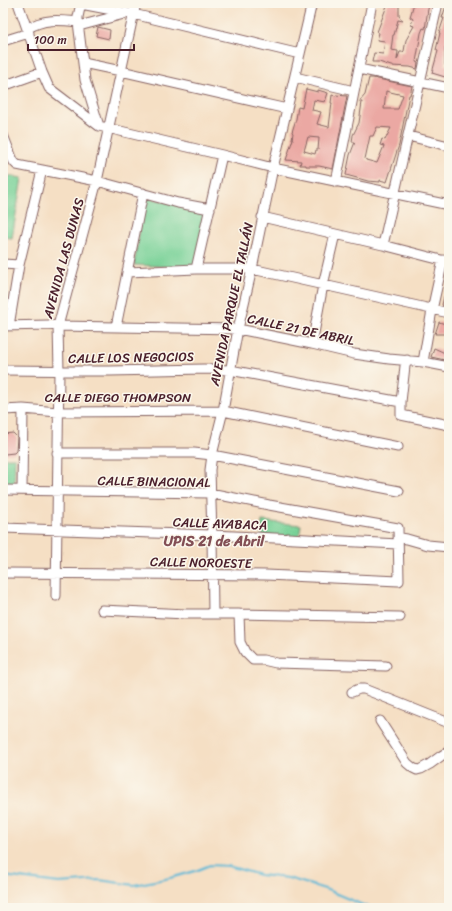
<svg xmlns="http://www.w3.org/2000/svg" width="452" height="911" viewBox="0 0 452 911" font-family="Sriracha,sans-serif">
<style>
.green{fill:#78d197;stroke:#617861}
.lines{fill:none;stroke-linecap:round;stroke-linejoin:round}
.stream{stroke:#58b9d7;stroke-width:2}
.building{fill:#eba8a3;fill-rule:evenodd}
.minor-casing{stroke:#866261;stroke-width:11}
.minor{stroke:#fff;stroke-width:9}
.labels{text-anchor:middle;stroke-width:3;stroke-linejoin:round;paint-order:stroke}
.street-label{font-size:13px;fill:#4a1f2b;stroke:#fbf7ec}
.neighbourhood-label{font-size:14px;font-weight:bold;fill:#824f55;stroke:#fbf7ec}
</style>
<rect width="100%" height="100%" fill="#fbf7ec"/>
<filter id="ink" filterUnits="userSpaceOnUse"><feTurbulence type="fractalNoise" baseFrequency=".025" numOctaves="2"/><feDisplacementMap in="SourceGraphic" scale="8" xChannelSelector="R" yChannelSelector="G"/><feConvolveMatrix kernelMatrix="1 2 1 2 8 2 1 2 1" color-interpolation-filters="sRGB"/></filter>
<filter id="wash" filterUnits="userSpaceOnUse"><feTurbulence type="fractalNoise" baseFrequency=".012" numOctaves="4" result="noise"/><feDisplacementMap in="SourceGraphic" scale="16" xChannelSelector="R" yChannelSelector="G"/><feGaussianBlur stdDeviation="0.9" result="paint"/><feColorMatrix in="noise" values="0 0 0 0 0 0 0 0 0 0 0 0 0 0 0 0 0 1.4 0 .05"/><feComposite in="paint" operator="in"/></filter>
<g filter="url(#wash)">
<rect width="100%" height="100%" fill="#f5dfc4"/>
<path class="green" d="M3,175L22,178L12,238L3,237Z
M145,197L207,211L198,268L134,265Z
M3,458H15L14,489H3Z
M262,521L301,525L299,539L261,535Z"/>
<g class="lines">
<path class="stream" d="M3,876L59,883L99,880L134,885L170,878L195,871L210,865L228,866L260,875L288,878L325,889L370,908"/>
</g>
<g id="blocks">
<path class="building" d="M388,3H399V16L403,21L398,20L394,35H393L391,50L398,51L397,60L400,52H403L404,51L406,40L414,26L411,25L413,19L410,17L414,3H430L428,9L425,29L423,28L421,33L416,62L418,63L417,69L410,67L391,66L379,62H372L374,53L383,54L385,41L377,40L379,33L377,32Z
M447,3H449V48L445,47V65H449V78L445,77L432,73L438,51L436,50L440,33H439L444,18H442Z
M98,27L110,30L109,39L96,36Z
M369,78H373L412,86L410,95H409L399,145L387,182L380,180V182L368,181L346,175L350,155L355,142H352L353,135L359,123L362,102H359L365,95ZM386,91L403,95L398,109H384ZM377,127L391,128L385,140L382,139L380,145L384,146L377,163L366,160V159H365L370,136H373Z
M306,89L318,92V90L328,93L325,102L314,100L312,110L321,112L317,124L329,127L332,103H331L332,95L336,96V95L347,96L333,169L319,166H306V165H300L301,161L286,160L293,139H292L293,133L292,132L296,119L298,107L302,108ZM308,137L319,138L318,150H316L315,154L304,151Z
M444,296L449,297V307L442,305Z
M439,322L449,325V334H435Z
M434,348L445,353V360L431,357Z
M13,433L17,437L16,451L14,453L5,454L3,452V434Z"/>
</g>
</g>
<g filter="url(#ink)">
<use href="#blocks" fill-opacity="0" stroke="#866261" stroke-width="1"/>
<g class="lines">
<g class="minor-casing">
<path id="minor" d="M18,3L42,72L49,88L99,126L222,155L273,168L449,205
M81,3L78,17V22L85,80L99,126
M81,4L133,14L300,54
M79,26L124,14
M27,29C43,18 60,20 78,22
M3,41L29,33
M83,63L121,71L287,109
M359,69L449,88
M295,77L354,91
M3,86L42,72
M3,135L12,158L14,162L17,165L97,181L178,203L210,209
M408,136L449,146
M336,182L372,3
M262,217L383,245L449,262
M383,245L438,3
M3,264L19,265
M196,269L222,155
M128,272L196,269H252L449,313
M3,326L48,325L58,326L238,329L312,344L354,354L389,359L423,362L449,367
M9,326L19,265L42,170
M116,327L143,193
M312,344L323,285L335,234
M407,360L405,366L401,402V415L449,425
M423,362L432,310L443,260
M3,370L110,371L204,369L230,370L401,402
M3,410L23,409L58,412L223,411L398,447
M57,453H194L212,455L399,491
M3,490L210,493L269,505L398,528L399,581L266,575L3,573
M22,490L23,409
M3,528L212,535L398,544L288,538
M401,538L407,539L428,545L449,547
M56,596L59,371L58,326L97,181L136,3
M102,610L186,614H239L400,617
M213,614L212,535L210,470L212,455L223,411L238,329L252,269L273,168L312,3
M239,614L240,642L245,652L253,660H263L276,663L386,666
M352,692L359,689H364L449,723
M380,721L407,763L413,768L417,770L421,769L430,764L441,756L449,751"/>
</g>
<use href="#minor" class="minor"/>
</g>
</g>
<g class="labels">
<g class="street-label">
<text transform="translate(63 258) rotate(-75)" y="5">AVENIDA LAS DUNAS</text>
<text transform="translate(231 304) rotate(-78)" y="5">AVENIDA PARQUE EL TALLÁN</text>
<text transform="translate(301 329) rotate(12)" y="5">CALLE 21 DE ABRIL</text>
<text transform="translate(131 357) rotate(-1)" y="5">CALLE LOS NEGOCIOS</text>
<text x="118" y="402">CALLE DIEGO THOMPSON</text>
<text transform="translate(154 481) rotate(1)" y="5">CALLE BINACIONAL</text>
<text transform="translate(220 523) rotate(2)" y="5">CALLE AYABACA</text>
<text transform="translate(201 562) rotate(1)" y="5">CALLE NOROESTE</text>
</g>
<g class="neighbourhood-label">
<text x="214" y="546">UPIS 21 de Abril</text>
</g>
</g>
<rect width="452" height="911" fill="none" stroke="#fbf7ec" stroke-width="16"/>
<path d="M28 44v6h106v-6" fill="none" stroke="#4a1f2b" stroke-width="2"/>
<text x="34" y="44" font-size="12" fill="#4a1f2b" stroke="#fbf7ec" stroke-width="3" paint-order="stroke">100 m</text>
</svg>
